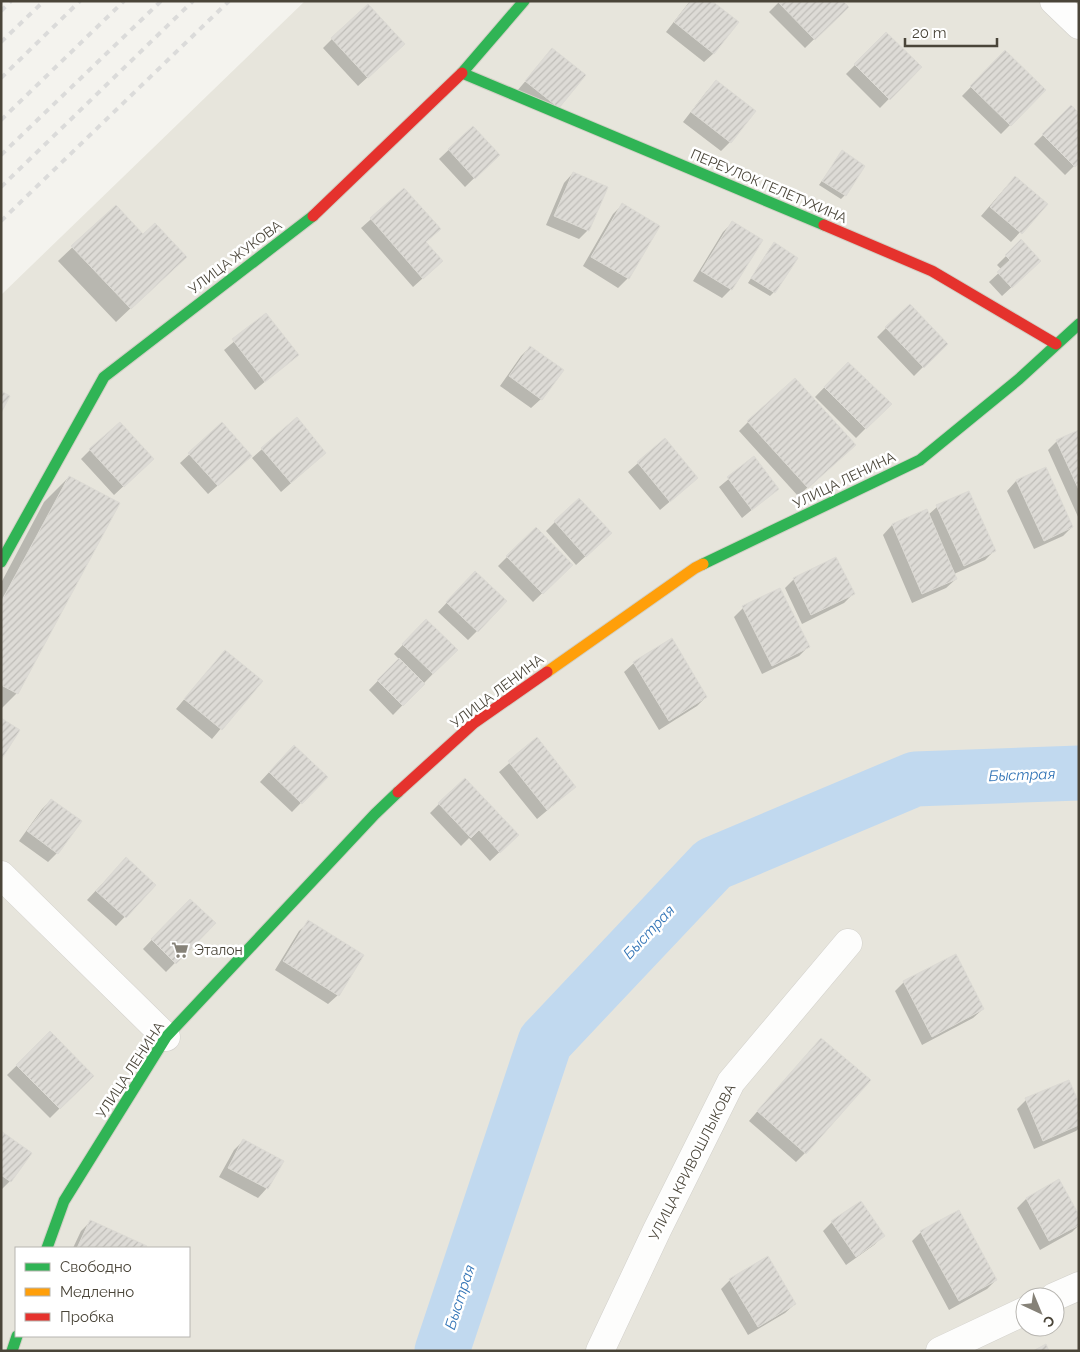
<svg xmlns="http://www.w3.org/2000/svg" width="1080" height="1352" viewBox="0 0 1080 1352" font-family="Raleway,sans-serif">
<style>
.residential{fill:#e7e5dc;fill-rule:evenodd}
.shadow{fill:#0003}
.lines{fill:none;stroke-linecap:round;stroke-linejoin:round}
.river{stroke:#c1d9ef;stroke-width:55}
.building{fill:url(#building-hatch);stroke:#dcdad4}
.street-casing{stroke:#d2d0cb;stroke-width:29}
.fast-casing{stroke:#d2d0c5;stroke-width:13}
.slow-casing{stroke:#d2d0c5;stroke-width:13}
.jam-casing{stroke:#d2d0c5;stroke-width:13}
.street{stroke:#fdfdfc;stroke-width:28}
.fast{stroke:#30b455;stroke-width:11}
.slow{stroke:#ff9f0a;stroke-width:11}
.jam{stroke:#e5322d;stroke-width:11}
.rail{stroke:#dbdbda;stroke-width:4;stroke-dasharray:6 6;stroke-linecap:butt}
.labels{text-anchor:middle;stroke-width:5;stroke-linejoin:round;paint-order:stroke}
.street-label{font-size:14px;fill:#4a4539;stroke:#fff}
.poi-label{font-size:14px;fill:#4a4539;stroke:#fff;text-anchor:start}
.water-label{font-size:15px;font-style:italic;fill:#3274b6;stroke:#fff}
</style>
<defs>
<pattern id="building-hatch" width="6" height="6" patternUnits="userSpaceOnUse" patternTransform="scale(1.25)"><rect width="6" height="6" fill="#dddbd6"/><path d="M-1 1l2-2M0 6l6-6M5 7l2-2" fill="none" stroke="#bfbdb8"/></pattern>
</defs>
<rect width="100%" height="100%" fill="#f4f3ee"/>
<path class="residential" d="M305,1H1079V1351H1V295ZM16,1248H189V1336H16ZM1025,1297H1055V1327H1025Z"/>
<path class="shadow" d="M690,1H710L714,53L704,62L666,32Z
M780,1H841L847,7L805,48L769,12Z
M886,34L920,67L880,108L846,74Z
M332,39L394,53L358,86L323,48Z
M552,50L558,107L517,91Z
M1005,52L1045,90L1001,134L962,96Z
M716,82L730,142L721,151L683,122L707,91Z
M1071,107L1079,161L1065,175L1034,144Z
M473,127L498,155L465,187L439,159Z
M842,152L845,195L841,199L819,185Z
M573,173L588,230L579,239L546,225L564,183Z
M1006,187L1046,204L1011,242L981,216Z
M404,190L425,242L432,270L413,287L361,228Z
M622,205L658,226L628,278L618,288L583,266L613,214Z
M116,206L171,270L116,322L58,261Z
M732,223L731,289L722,298L693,281L723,232Z
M1021,241L1030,270L1002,296L989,282L1002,270L997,265Z
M770,248L774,292L770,296L748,283Z
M266,315L297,355L255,390L224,350Z
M886,328L946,344L914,376L877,337Z
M530,347L541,399L531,408L500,386L521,356Z
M848,363L890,404L856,438L815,397Z
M296,419L325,453L281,492L252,458Z
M748,422L845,454L798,496L739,431Z
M222,424L241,465L208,494L180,463Z
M1079,431V519L1048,450L1057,441Z
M664,440L687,487L660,510L628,472Z
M90,450L143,468L114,495L81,459Z
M754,458L777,489L742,518L719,487Z
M1045,468L1072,527L1063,536L1034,549L1007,491L1016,481Z
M69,477L17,693L1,709V583L44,502Z
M937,507L994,551L985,560L954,574L956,579L946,588L912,603L883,535L892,525L927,511L928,515Z
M555,522L601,542L576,565L546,531Z
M536,528L571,565L533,602L498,566Z
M794,579L853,594L844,603L802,624L785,588Z
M466,582L477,631L468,640L438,612Z
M743,608L808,647L799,656L762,674L734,617Z
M426,621L456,650L393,715L369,690L399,659L394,654Z
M671,640L706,697L697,706L659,730L624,672L634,663Z
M225,651L261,681L212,739L176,709Z
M537,739L575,787L537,819L499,772Z
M285,755L326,777L292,812L260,782Z
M51,800L57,853L48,862L19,841L42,809Z
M439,804L508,844L490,861L469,838L461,846L430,813Z
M117,868L155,885L116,926L87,900Z
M190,900L214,923L166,972L143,949Z
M309,922L338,995L328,1004L275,970L299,931Z
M904,982L983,1009L973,1018L922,1045L895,991Z
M50,1033L92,1076L50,1118L7,1075Z
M812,1049L805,1153L796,1162L749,1121Z
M1026,1100L1079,1107V1128L1076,1131L1034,1149L1017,1109Z
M1,1132L30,1153L10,1181L1,1190Z
M243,1141L267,1188L258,1198L219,1177L234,1150Z
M1059,1181L1079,1218V1225L1072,1232L1040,1250L1017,1208L1026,1199Z
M90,1222L145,1246L144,1248H73L81,1231Z
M832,1222L883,1236L874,1245L846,1265L823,1231Z
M921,1232L996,1280L987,1289L949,1310L912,1241Z
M730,1280L795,1304L785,1313L748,1335L721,1289Z"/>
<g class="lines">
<path class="river" d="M442,1351L545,1042L713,864L915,779L1079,773"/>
</g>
<path class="building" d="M691,1H712L739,22L714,54L674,22Z
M843,1L849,7L815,40L778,2Z
M368,4L405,44L368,78L331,38Z
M886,32L922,67L890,100L854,64Z
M552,48L586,75L559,108L525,81Z
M1005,50L1046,90L1011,126L970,86Z
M716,80L756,111L731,143L691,112Z
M1071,105L1079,113V163L1075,167L1042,134Z
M473,126L500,155L475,179L448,149Z
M842,150L865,166L846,196L822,181Z
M573,172L608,187L589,231L554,216Z
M1015,176L1048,204L1022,234L990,207Z
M404,188L441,229L426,242L443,261L423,279L370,218Z
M622,203L660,226L629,279L591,257Z
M116,205L143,234L155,223L187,257L131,309L71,246Z
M732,221L763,240L732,290L701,271Z
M1021,239L1041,261L1012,288L997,272L1010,260L1005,255Z
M774,242L798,258L775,293L751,278Z
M910,304L948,344L924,368L885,327Z
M266,313L299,355L265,382L232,339Z
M530,346L564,370L542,400L509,376Z
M848,362L892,404L866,429L824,387Z
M795,378L856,445L808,488L747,421Z
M1,391L10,396L1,413Z
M297,417L326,453L291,483L261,448Z
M120,422L154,459L124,487L89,449Z
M222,422L252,456L218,486L188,453Z
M1079,430V490L1056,440Z
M665,438L698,478L670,502L637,462Z
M754,456L779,489L752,510L727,477Z
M1046,467L1073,527L1044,541L1016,480Z
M69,476L120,503L18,694L1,685V602Z
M969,491L996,551L964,566L936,505Z
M579,498L612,533L586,557L554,521Z
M927,509L957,579L922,594L892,524Z
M536,527L573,565L543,594L506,556Z
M836,557L855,594L811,615L793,578Z
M475,571L507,601L478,632L446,602Z
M780,588L810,647L772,666L742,606Z
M426,619L458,650L433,674L402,644Z
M672,638L707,697L669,721L633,662Z
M225,650L263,681L222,730L184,699Z
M399,658L425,684L403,706L377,680Z
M1,718L20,730L1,760Z
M537,737L576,787L547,810L508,761Z
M294,745L328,777L302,804L269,772Z
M465,778L519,835L500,853L479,830L471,838L438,803Z
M51,799L82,821L58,854L27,831Z
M126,857L156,885L126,918L96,891Z
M190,899L216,923L176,964L151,939Z
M308,920L364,955L339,996L283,961Z
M956,954L984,1009L932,1037L903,981Z
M50,1031L94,1076L60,1109L16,1065Z
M821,1038L871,1080L806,1154L757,1111Z
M1069,1080L1079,1103V1125L1043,1141L1025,1098Z
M1,1131L32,1153L11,1182L1,1175Z
M243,1139L284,1161L268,1189L228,1168Z
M1059,1179L1079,1215V1225L1049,1241L1026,1198Z
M861,1201L885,1236L856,1257L831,1221Z
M959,1210L997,1280L959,1301L920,1231Z
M90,1220L147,1246L146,1248H77Z
M768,1256L796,1304L758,1327L729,1279Z
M1046,1344L1049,1351H1033Z"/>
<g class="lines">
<g class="street-casing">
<path id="street" d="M1054,1L1079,25
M1,875L166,1037
M1054,1297L1079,1286
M600,1351L657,1230L731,1082L848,943
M940,1351L1025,1311"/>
</g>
<g class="fast-casing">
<path id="fast" d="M462,73L824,225
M462,73L524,1
M1,562L104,377L313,216
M703,564L920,460L1019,379L1079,324
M47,1248L64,1201L166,1037L375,814L398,792
M12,1351L17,1336"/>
</g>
<g class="slow-casing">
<path id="slow" d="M547,672L695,568L703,564"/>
</g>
<g class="jam-casing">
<path id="jam" d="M313,216L462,73
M824,225L932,271L1056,344
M398,792L474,723L547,672"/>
</g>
<use href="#street" class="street"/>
<use href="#fast" class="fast"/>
<use href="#slow" class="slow"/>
<use href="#jam" class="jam"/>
<path class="rail" d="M1,11L11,1
M1,42L44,1
M1,78L80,1
M1,120L124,1
M1,155L161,1
M1,187L193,1
M1,221L229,1"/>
</g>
<defs>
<g id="supermarket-bare" transform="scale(1.35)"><path d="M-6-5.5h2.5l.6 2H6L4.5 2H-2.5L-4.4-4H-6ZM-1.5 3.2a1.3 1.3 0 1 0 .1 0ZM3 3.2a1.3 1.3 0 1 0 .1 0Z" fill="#868278" stroke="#fff" stroke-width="2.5" paint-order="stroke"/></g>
</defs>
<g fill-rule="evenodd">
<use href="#supermarket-bare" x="180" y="950"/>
</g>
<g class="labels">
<g class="street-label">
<text transform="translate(769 186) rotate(23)" y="5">ПЕРЕУЛОК ГЕЛЕТУХИНА</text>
<text transform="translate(235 257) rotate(-37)" y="5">УЛИЦА ЖУКОВА</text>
<text transform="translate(844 480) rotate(-26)" y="5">УЛИЦА ЛЕНИНА</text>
<text transform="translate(497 691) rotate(-37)" y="5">УЛИЦА ЛЕНИНА</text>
<text transform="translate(130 1070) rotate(-57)" y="5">УЛИЦА ЛЕНИНА</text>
<text transform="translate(692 1162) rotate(-63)" y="5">УЛИЦА КРИВОШЛЫКОВА</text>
</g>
<g class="poi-label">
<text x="194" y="955">Эталон</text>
</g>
<g class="water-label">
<text transform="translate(1022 775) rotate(-2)" y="5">Быстрая</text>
<text transform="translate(649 932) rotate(-47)" y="5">Быстрая</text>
<text transform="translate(460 1297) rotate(-72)" y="5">Быстрая</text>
</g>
</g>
<rect width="1080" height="1352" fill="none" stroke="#4a4539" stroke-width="5"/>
<rect x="15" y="1247" width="175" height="90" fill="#ffffff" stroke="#b7b5b0"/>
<rect x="25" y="1263" width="25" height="8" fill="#30b455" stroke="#b7b5b0"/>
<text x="60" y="1272" font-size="15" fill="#4a4539">Свободно</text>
<rect x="25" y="1288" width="25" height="8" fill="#ff9f0a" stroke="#b7b5b0"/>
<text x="60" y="1297" font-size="15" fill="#4a4539">Медленно</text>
<rect x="25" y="1313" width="25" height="8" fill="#e5322d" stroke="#b7b5b0"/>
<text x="60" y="1322" font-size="15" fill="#4a4539">Пробка</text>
<g transform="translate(1040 1312) rotate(136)"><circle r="24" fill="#ffffff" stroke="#b7b5b0"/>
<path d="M0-4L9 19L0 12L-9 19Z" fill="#868278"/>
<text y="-8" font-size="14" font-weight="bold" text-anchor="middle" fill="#4a4539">С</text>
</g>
<path d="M905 38v8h92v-8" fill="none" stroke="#4a4539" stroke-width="2.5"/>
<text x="912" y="38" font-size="15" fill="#4a4539" stroke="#ffffff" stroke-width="4" paint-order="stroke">20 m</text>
</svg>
